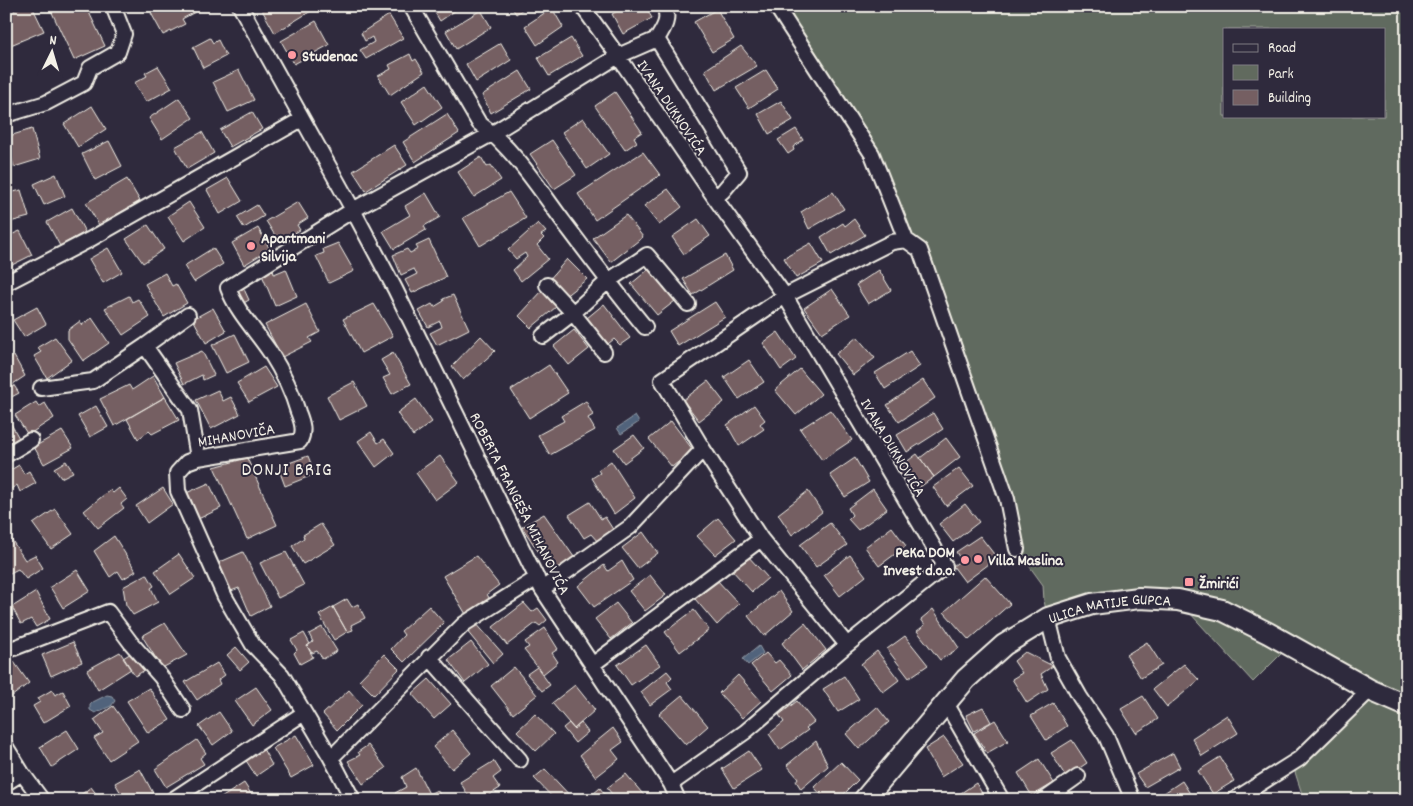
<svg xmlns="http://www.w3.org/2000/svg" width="1413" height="806" viewBox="0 0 1413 806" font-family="Dekko,sans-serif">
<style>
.green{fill:#616a5e;stroke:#aaaea3;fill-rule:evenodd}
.water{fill:#51647c;stroke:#929ca7}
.building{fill:#755f62;stroke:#f4f1e8}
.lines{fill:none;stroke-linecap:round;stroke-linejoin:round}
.street-casing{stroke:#f4f1e8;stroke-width:18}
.secondary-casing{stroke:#f4f1e8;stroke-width:24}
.street{stroke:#2f2a3d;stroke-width:14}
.secondary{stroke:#2f2a3d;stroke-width:20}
.poi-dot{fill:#ff9aa2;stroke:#2f2a3d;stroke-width:2}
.labels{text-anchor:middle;stroke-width:4;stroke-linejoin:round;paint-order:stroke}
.poi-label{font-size:16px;font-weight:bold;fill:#f4f1e8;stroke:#2f2a3d;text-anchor:start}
.street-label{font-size:16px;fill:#f4f1e8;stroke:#2f2a3d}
.quarter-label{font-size:19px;letter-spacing:1px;fill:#f4f1e8;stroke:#2f2a3d}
</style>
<rect width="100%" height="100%" fill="#2f2a3d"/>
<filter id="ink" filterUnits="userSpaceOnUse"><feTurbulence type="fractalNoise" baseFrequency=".02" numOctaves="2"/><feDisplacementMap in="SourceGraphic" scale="10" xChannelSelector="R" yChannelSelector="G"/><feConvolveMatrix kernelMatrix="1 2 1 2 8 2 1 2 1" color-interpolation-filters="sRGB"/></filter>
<g filter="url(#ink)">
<path class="green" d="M776,6H1407V800H1304L1292,763L1363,698L1289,646L1253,682L1178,600L1048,618L1044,601L1043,585L1017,549L920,250L906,240L872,154ZM1224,29H1384V116H1224Z"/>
<path class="water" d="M635,416L639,422L621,434L617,428Z
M759,646L763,653L748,665L743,659Z
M107,695L112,696L115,701L111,706L95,713L90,710V705L93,702Z"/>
<path class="building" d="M24,6H32L44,31L6,47V14Z
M49,6H86L105,46L74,60Z
M165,6H191L195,12L182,19L185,24L163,35L151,13Z
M269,6H308L311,11L275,33L262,10Z
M431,6H462L440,21Z
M511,6H527L516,14Z
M626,6H645L652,18L623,34L612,14Z
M552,8L563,27L537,45L525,26Z
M717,9L734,39L712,52L694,22Z
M481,10L491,27L456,49L446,31Z
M389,15L403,38L366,59L360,50L374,42L372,37L365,41L361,33Z
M316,21L329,45L294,64L281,41Z
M210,38L213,43L218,40L226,56L203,68L193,47Z
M571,38L582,56L549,76L538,58Z
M501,43L511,60L476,82L466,64Z
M741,46L757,66L716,90L705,70Z
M410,54L413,61L416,59L424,72L390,95L378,76L391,69L389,65Z
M158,66L172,88L146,102L134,83L147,76L145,73Z
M239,70L254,100L228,112L213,82Z
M766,70L778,89L749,108L736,88Z
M520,71L531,89L491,113L482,95Z
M427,84L442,107L416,125L401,102Z
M615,92L642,132L634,137L637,142L625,150L595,106Z
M179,98L193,118L162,139L149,118Z
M781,101L793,120L769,134L758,114Z
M92,106L106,129L78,147L64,124Z
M252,112L262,129L230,147L220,130Z
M447,114L459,133L415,162L403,142Z
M583,118L609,154L587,169L562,132Z
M32,129L40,159L14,167L6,137Z
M796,129L803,140L793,147L794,150L788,154L778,140Z
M202,132L214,153L187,169L175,147Z
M552,140L576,175L554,189L530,154Z
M109,141L122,166L95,180L82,154Z
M394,145L407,165L366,191L353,171Z
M643,152L660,175L595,220L578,194Z
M481,157L487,167L491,165L501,180L474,197L458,172Z
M56,174L65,196L44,205L34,184Z
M228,178L242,201L220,214L207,190Z
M127,179L140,201L99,225L86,203Z
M668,189L682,207L659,225L644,206Z
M21,190L29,217L6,223V194Z
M509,192L526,218L480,246L463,218Z
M833,192L844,209L809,229L801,212Z
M426,193L440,217L424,226L426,230L394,249L383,231L410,215L405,206Z
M189,202L205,227L184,241L168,216Z
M298,202L308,218L297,225L300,230L279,242L266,221Z
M257,205L264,216L244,228L237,217Z
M72,208L85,232L60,246L47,222Z
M626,215L643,237L611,262L593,238Z
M698,219L710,236L684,254L672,237Z
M854,219L865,235L831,255L821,237L843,223L845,226Z
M538,223L546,232L541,235L544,238L537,245L548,259L521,281L513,270L527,257L525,253L516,259L508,250Z
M148,225L164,249L143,263L126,239Z
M258,228L270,249L244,265L232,243Z
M20,231L32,255L6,268V237Z
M429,240L446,277L412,293L405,280L417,274L414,269L401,275L393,255L407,249L410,253L418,249L416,246Z
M338,243L354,271L329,283L316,256L324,253L323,249Z
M811,243L823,263L796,278L784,258Z
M108,248L122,272L103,283L89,259Z
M213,248L223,264L194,282L184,266Z
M725,255L733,270L693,295L683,279Z
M567,259L587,279L564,297L548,281Z
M286,269L297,296L275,306L262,275L273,270L274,274Z
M649,269L675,301L657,315L631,284Z
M879,270L891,290L868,304L856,285Z
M165,273L172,286L176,284L187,303L164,317L145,284Z
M243,287L249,300L240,305L233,292Z
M832,289L850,315L822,333L804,308Z
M542,291L556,307L531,328L519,316Z
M453,295L469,329L437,345L430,333L442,327L440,321L428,327L419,311L432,304L434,307L444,301L443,299Z
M129,296L132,302L138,299L150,317L123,335L105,308Z
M715,302L725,317L678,346L669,331Z
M306,304L320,332L309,338L312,342L282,357L265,325Z
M374,304L393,336L361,353L343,319Z
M604,304L630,338L620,345L614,339L608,344L587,318Z
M37,307L46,324L24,337L13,320Z
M213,308L226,331L206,343L193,319Z
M92,318L109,343L83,361L68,339V330L80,321L82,325Z
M574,330L589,349L569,365L554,346Z
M778,332L796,359L781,370L763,343Z
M235,334L249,362L226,373L212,345Z
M481,336L495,351L463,380L452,366Z
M55,337L72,360L47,378L34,356L41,352L38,347Z
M857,337L875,358L853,375L836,354Z
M202,351L214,375L203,380L202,375L184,384L174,363Z
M910,351L920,366L885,389L875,373Z
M393,353L411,384L392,394L383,378L390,375L381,360Z
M14,356L25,376L13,384L19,393L6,400V360Z
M749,360L764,382L739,399L724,377Z
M549,365L568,393L529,418L511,390Z
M264,367L277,387L249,402L237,383Z
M800,369L821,394L796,415L775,390Z
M153,376L165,397L114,426L100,399L129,385L132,390Z
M923,380L935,398L899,422L887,405Z
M708,381L724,402L699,421L683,400Z
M354,382L367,406L339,420L327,396Z
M218,390L223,401L231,397L240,414L211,429L196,400Z
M165,397L179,420L152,434L149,431L138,439L127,419Z
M416,399L432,422L413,436L397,413Z
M586,401L593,415L588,418L595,430L550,455L538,435L564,421L561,416Z
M36,402L39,407L45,403L54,418L28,435L15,415Z
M754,405L765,420L760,424L764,429L739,446L727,425Z
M96,406L108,427L90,437L78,416Z
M830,410L852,440L822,460L800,429Z
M933,413L943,429L907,452L897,435Z
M671,421L693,450L672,467L649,439Z
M10,422L20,440L6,447V425Z
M62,431L73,448L44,464L34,447Z
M371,432L378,443L384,439L394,453L376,467L358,441Z
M634,435L644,448L624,463L614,449Z
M946,438L960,457L934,477L920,458Z
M917,454L934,477L913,492L897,469Z
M308,456L315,474L285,486L278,467Z
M440,456L459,482L435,500L416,473Z
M247,458L277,525L247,539L214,467Z
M855,458L869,482L845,497L830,475Z
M66,461L73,472L61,478L54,468Z
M611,461L635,498L614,514L592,478L600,473L598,470Z
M19,465L24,474L29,471L36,483L20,492L17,485L6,492V466L9,471Z
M959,468L973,486L946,506L933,487Z
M209,483L221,508L196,520L184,494Z
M119,488L127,499L121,504L124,508L98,528L84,511L110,490L113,493Z
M163,488L173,504L147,523L136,506Z
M873,489L887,509L858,530L848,519L852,515L848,508Z
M808,491L822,512L792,535L778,514Z
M590,502L601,519L605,517L614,531L598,542L591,534L584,538L569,515Z
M965,504L979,522L953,542L939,524Z
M55,509L73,534L51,549L33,524Z
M544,514L574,557L552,572L522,527Z
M718,518L736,539L715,555L697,536Z
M830,523L847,545L816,567L800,545Z
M321,524L335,545L303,564L292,546L304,538L303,535Z
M892,527L906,546L879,566L865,547Z
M643,532L658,553L638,568L622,548Z
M114,536L136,571L123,579L118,571L110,577L94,551Z
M980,536L997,558L965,582L953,566L961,560L956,552Z
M11,539L25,560L35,555L43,568L26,579L18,569L6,575V543Z
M243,552L270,606L251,616L239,588L231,591L218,563Z
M286,552L304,585L278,598L260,563Z
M179,554L195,578L171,594L155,571Z
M747,555L768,578L752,592L731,569Z
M850,555L866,576L840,596L824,575Z
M476,556L499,585L487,594L491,602L467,616L443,576Z
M622,561L633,580L594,607L578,586L604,565L608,571Z
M77,570L90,591L63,608L50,587Z
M147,574L154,586L151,588L158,602L133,615L126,605L123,587Z
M650,575L666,595L645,611L629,591Z
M985,576L1010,604L969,640L944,612Z
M717,580L739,604L717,625L695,599Z
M779,591L793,611L764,636L748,616Z
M36,592L50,619L36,627L31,619L21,624L12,607Z
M347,599L352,607L358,604L365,618L351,625L353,630L347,632L333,607Z
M524,603L532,612L538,608L547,620L540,626L536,623L507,645L493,627Z
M616,603L632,623L611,639L595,619Z
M429,606L444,623L404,662L391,649L404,635L401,631Z
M333,607L347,632L334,640L319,615Z
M933,609L959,648L940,660L917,631L925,625L921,619Z
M694,610L709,630L680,652L665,632Z
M475,622L503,654L493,663L466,630Z
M165,623L187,655L162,668L142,636Z
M805,623L826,650L802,670L782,643Z
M322,627L337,651L323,659L317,651L312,653L307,646L313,642L309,634Z
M545,628L558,649L552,653L558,662L543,674L524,650L529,647L525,642Z
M304,633L310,644L307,646L313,657L300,664L294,653L297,650L291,640Z
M905,636L928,665L909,678L887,649Z
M73,642L82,662L51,676L42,655Z
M471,642L488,664L465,683L448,660Z
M1147,642L1162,665L1141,678L1126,655Z
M646,645L660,665L631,685L617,665Z
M236,647L249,662L240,670L227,655Z
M877,651L899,680L883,692L861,664Z
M120,652L131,669L98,690L87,670Z
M133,652L145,670L135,676L123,658Z
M1025,652L1053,666L1041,674L1048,689L1027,703L1012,679L1022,673L1014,661Z
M766,653L775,663L779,660L792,675L773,691L751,665Z
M384,654L399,669L374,695L359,680Z
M14,662L29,683L11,697L6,691V667Z
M217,663L225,675L218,680L220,684L197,700L185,682Z
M1184,664L1199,680L1167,707L1153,689Z
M514,667L537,695L513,714L491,686Z
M537,667L550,685L542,691L527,674Z
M667,671L672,677L667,682L672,689L650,705L641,692Z
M738,675L761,701L742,718L719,693Z
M844,676L859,699L838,712L823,689Z
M429,679L451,704L434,719L412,694Z
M575,685L595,710L574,729L552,703Z
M256,687L272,710L252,725L235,701Z
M149,688L170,720L148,733L127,701Z
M52,690L55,695L63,691L71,706L43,723L33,706L40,702L38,698Z
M349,690L362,705L337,730L323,714Z
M682,695L708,726L686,745L659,714Z
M1143,696L1158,719L1136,733L1121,709Z
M797,701L814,722L806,728L808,730L780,750L769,734L784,722L779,715Z
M1053,703L1067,726L1046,740L1031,716Z
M113,706L138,741L109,760L94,738L103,733L94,720Z
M877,707L889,722L859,749L846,734Z
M983,707L991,722L974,731L966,715Z
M219,712L232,731L213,745L199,726Z
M535,714L554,734L536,751L517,731Z
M1227,715L1238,733L1202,756L1192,738Z
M995,720L1008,741L987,753L974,733Z
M569,723L574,729L581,723L588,732L575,743L563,728Z
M613,728L623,742L612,750L619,759L596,777L580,755Z
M67,730L79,749L52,767L40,747Z
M452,730L471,753L452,769L433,747Z
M296,735L314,765L291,778L273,748Z
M944,737L963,763L941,777L925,749Z
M197,740L206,753L200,758L204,764L166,787L155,769Z
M1072,740L1087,763L1066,777L1051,753Z
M816,741L828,766L801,789L796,781L798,778L787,765Z
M368,745L386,768L363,784L348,761L360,755L358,752Z
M262,747L272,765L256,776L245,759Z
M749,751L762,770L734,788L722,769Z
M1173,753L1180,767L1145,787L1136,774Z
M1220,757L1234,781L1213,794L1198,771Z
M1039,759L1054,783L1032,796L1018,773Z
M494,761L501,772L493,778L500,788L481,800H471L460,782Z
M841,762L858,780L838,800H826L814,787Z
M416,768L429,794L437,790L443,799L398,800L395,793L406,787L402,777Z
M140,769L153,793L142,800H125L115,783Z
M545,769L574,800H555L534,778Z
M626,774L647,799L646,800H617L607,788Z
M1182,781L1194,800H1164L1161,795Z
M244,783L255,800H222L221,798Z
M976,783L986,800H957L955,797Z
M91,787L101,800H74Z
M600,788L609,800H586Z
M286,793L290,800H276Z"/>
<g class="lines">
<g class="street-casing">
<path id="street" d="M240,6L353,210L493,133L618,56L715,198L785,296L945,566L847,645L745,732L671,784
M411,6L479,123C513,148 538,187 563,221C590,257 616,292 645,327
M582,6L618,56L657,39L739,172L723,191L715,198
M776,6L872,154L906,240
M657,39C664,28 670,19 664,6
M6,115L46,103L84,83L90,68L118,52L124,34L113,6
M6,283L89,240L302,119
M547,285L573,313L604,352
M188,315L145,346L190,410L198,458
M543,336L573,313L608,281L647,255L688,304
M41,388L93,381L145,346
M6,455L31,440
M542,589L630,527L703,449
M1048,618L1058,658L1080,697L1106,736L1133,800
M847,645L761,539L703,449L662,380L785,296L892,242L906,240L920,250L1007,499L1017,549
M6,651L108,612L131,643L161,677L183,710
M429,657L520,760
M592,665L761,539
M946,703L1002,800
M6,747L22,773L42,800
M331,758L464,624L537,578
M6,783L22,773
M172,800L304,713
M353,800L331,758L282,675L253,645L225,597L178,491L177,473L187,462L198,458L300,441C305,431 302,422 298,412C292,391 282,371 270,352C256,331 237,312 228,288L353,210L395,289L542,589L671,784L678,800
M1044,800L1078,776
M1234,800L1299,759L1370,690"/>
</g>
<g class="secondary-casing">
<g id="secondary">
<path id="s1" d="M864,800L966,679L1004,645L1048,618L1092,604L1139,598L1178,600L1222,610L1268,633L1370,690L1407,706"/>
</g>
</g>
<use href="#street" class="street"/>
<use href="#secondary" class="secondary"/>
</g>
</g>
<g class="poi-dot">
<circle cx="292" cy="55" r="5"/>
<circle cx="251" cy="246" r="5"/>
<circle cx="978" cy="559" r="5"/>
<circle cx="965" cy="560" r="5"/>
<rect x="1184" y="577" width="10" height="10" rx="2.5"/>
</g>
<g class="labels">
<g class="poi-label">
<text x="302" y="61">Studenac</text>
<text x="261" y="243">Apartmani<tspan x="261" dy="18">Silvija</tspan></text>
<text x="955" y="557" text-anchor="end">PeKa DOM<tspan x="955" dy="18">Invest d.o.o.</tspan></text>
<text x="988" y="565">Villa Maslina</text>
<text x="1199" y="588">Žmirići</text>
</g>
<g class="street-label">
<text transform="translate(673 107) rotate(56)" y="6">IVANA DUKNOVIĆA</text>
<text transform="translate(236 434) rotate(-10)" y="6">MIHANOVIČA</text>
<text transform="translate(894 447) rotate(59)" y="6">IVANA DUKNOVIĆA</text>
<text transform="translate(521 503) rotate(63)" y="6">ROBERTA FRANGEŠA MIHANOVIĆA</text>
<text dy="6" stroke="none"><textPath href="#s1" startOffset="324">ULICA MATIJE GUPCA</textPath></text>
</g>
<g class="quarter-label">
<text x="287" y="475">DONJI BRIG</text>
</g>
</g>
<rect width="1413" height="806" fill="none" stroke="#2f2a3d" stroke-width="25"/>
<rect x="12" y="12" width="1388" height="781" fill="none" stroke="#f4f1e8" stroke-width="2" filter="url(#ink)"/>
<rect x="1223" y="28" width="162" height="90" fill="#2f2a3d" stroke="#7e7a81"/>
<rect x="1233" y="44" width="25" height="8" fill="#2f2a3d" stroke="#7e7a81"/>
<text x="1268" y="52" font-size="15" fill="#f4f1e8">Road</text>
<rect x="1233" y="65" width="25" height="15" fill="#616a5e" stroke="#7e7a81"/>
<text x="1268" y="78" font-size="15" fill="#f4f1e8">Park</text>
<rect x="1233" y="90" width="25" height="15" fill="#755f62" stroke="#7e7a81"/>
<text x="1268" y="102" font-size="15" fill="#f4f1e8">Building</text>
<g transform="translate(52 52) rotate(5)" stroke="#2f2a3d" stroke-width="4" paint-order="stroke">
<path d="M0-4L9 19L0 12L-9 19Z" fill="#f4f1e8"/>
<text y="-8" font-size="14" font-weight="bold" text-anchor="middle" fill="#f4f1e8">N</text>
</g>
</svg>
